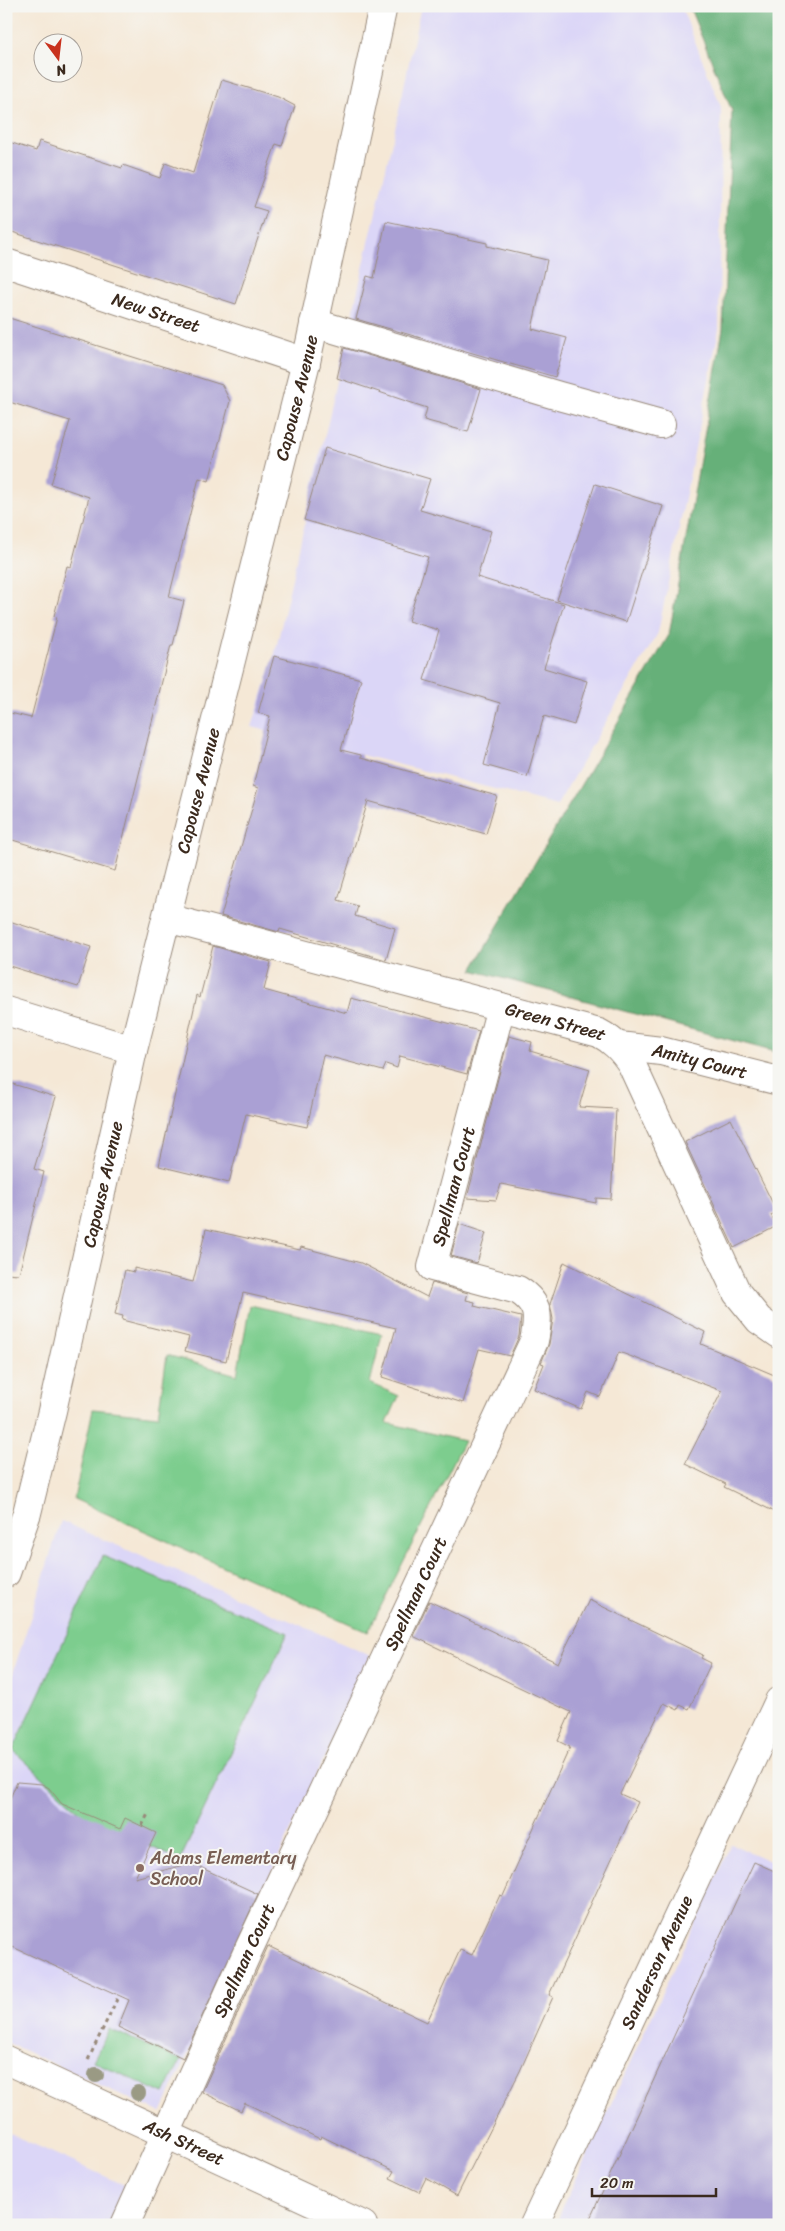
<svg xmlns="http://www.w3.org/2000/svg" width="785" height="2231" viewBox="0 0 785 2231" font-family="Sriracha,sans-serif">
<style>
.built{fill:#dbd6f7}
.green{fill:#7dcd8e;stroke:#5c7c56}
.forest{fill:#66b079;stroke:#506d4c}
.building{fill:#aaa0d4}
.lines{fill:none;stroke-linecap:round;stroke-linejoin:round}
.minor-casing{stroke:#98897a;stroke-width:30}
.path{stroke:#98897a;stroke-width:3;stroke-dasharray:4 4;stroke-linecap:butt}
.minor{stroke:#fff;stroke-width:28}
.tree{fill:#9a9a84}
.education-dot{fill:#8d6e63;stroke:#f6f6f2;stroke-width:2}
.labels{text-anchor:middle;stroke-width:4;stroke-linejoin:round;paint-order:stroke}
.street-label{font-size:18px;fill:#3b2a1e;stroke:#f6f6f2}
.education-label{font-size:18px;fill:#785e54;stroke:#f6f6f2;text-anchor:start}
</style>
<rect width="100%" height="100%" fill="#f6f6f2"/>
<filter id="ink" filterUnits="userSpaceOnUse"><feTurbulence type="fractalNoise" baseFrequency=".02" numOctaves="2"/><feDisplacementMap in="SourceGraphic" scale="10" xChannelSelector="R" yChannelSelector="G"/><feConvolveMatrix kernelMatrix="1 2 1 2 8 2 1 2 1" color-interpolation-filters="sRGB"/></filter>
<filter id="wash" filterUnits="userSpaceOnUse"><feTurbulence type="fractalNoise" baseFrequency=".0096" numOctaves="4" result="noise"/><feDisplacementMap in="SourceGraphic" scale="20" xChannelSelector="R" yChannelSelector="G"/><feGaussianBlur stdDeviation="1.12" result="paint"/><feColorMatrix in="noise" values="0 0 0 0 0 0 0 0 0 0 0 0 0 0 0 0 0 1.4 0 .05"/><feComposite in="paint" operator="in"/></filter>
<g filter="url(#wash)">
<rect width="100%" height="100%" fill="#f5e8d6"/>
<path class="built" d="M421,6H681L721,107L719,329L658,633L557,805L252,727L275,653L397,120Z
M61,1521L371,1656L161,2113L6,2042V1695Z
M731,1844L779,1865V2225H555Z
M6,2132L129,2187L111,2225H6Z"/>
<path class="green" d="M250,1305L382,1334L370,1383L399,1396L387,1423L464,1441L368,1632L74,1499L93,1409L158,1416L167,1355L237,1375Z
M103,1556L288,1633L180,1860L85,1817L13,1750Z
M109,2029L181,2060L164,2094L93,2061Z"/>
<path class="forest" d="M689,6H779V1053L472,970L669,635L723,329L732,111Z"/>
<g id="blocks">
<path class="building" d="M222,80L278,97L295,106L282,146L276,144L254,207L267,211L236,304L6,230V141L36,151L39,141L122,168L123,165L160,178L165,163L193,173Z
M386,221L487,243V246L547,260L532,329L567,338L555,377L356,319L367,276L374,278Z
M6,317L222,385L230,401L209,481L199,478L169,597L184,601L173,645H171L115,871L6,838V712L31,718L57,617L54,616L67,566L71,567L89,497L51,484L70,421L6,401Z
M344,348L481,389L468,432L424,420L427,408L337,378Z
M325,448L430,479L420,510L491,531L477,577L564,604L544,668L587,681L574,725L544,716L527,777L484,765L500,703L424,680L439,630L408,621L428,557L304,520Z
M595,484L663,506L626,622L557,600Z
M274,656L361,679L341,750L361,755V758L497,796L486,834L368,801L338,900L358,906L355,916L395,928L386,960L280,929L279,932L221,916L258,788L253,786L270,716L258,713Z
M6,920L91,947L78,987L6,965Z
M213,946L271,962L264,990L347,1013L351,998L479,1031L467,1074L400,1056L397,1068L386,1064L383,1071L323,1055L307,1127L246,1114L229,1183L159,1166L197,995L200,997Z
M509,1036L532,1042L530,1051L590,1069L579,1107L616,1109L611,1199L596,1198V1203L501,1184L496,1200L467,1198Z
M6,1082L56,1097L34,1169L44,1172L19,1274L6,1273Z
M731,1119L777,1212L771,1215L777,1226L734,1248L685,1142Z
M459,1224L486,1233L477,1263L451,1256Z
M206,1229L300,1250L301,1247L361,1263L427,1297L432,1283L468,1293L466,1300L475,1302L474,1306L521,1317L519,1336L510,1356L479,1349L463,1403L382,1377L396,1328L243,1293L226,1361L185,1351L189,1337L122,1320L123,1316L115,1314L125,1270L134,1272V1268L193,1282Z
M564,1262L705,1332L701,1344L779,1377V1514L724,1487L726,1484L685,1464L722,1391L619,1352L600,1397L588,1392L581,1409L534,1389L544,1364L541,1363L549,1344L553,1319L550,1304Z
M589,1600L703,1655L701,1658L711,1663L689,1709L680,1705L678,1710L664,1703L620,1794L638,1802L549,1995L553,1997L520,2071L457,2196L426,2178L419,2192L390,2178L394,2171L321,2136L320,2139L245,2103L241,2111L202,2092L268,1946L427,2022L460,1950L472,1955L500,1895L503,1896L570,1747L558,1741L571,1712L413,1636L429,1601L558,1663Z
M17,1782L42,1784L49,1788L62,1804L120,1829L125,1818L156,1833L135,1878L191,1863L258,1894L183,2058L118,2027L129,2000L6,1944V1808Z
M754,1862L779,1873V2225H587Z"/>
</g>
</g>
<g filter="url(#ink)">
<use href="#blocks" fill-opacity="0" stroke="#98897a" stroke-width="1"/>
<g class="lines">
<g class="minor-casing">
<g id="minor">
<path id="s1" d="M6,263L306,362"/>
<path d="M314,323L559,396L661,424"/>
<path id="s2" d="M167,918L599,1033C614,1041 622,1050 631,1063L737,1293L759,1320L779,1334"/>
<path d="M6,1011L133,1050"/>
<path id="s3" d="M619,1046L661,1051L779,1081"/>
<path id="s4" d="M6,1573L27,1513L52,1411L133,1050L306,362L383,6"/>
<path id="s5" d="M6,2060L363,2225"/>
<path id="s6" d="M125,2225L247,1953L534,1341C539,1317 540,1304 518,1290L432,1267L501,1007"/>
<path id="s7" d="M534,2225L779,1701"/>
</g>
</g>
<path class="path" d="M142,1826L149,1812
M88,2060L119,1995"/>
<use href="#minor" class="minor"/>
</g>
<g class="tree">
<circle cx="96" cy="2075" r="8"/>
<circle cx="138" cy="2093" r="8"/>
</g>
</g>
<circle class="education-dot" cx="140" cy="1868" r="5"/>
<g class="labels">
<g class="street-label">
<text dy="6" stroke="none"><textPath href="#s1" startOffset="158">New Street</textPath></text>
<text dy="6" stroke="none"><textPath href="#s4" startOffset="1211">Capouse Avenue</textPath></text>
<text dy="6" stroke="none"><textPath href="#s4" startOffset="806">Capouse Avenue</textPath></text>
<text dy="6" stroke="none"><textPath href="#s2" startOffset="402">Green Street</textPath></text>
<text dy="6" stroke="none"><textPath href="#s3" startOffset="82">Amity Court</textPath></text>
<text dy="6" stroke="none"><textPath href="#s4" startOffset="401">Capouse Avenue</textPath></text>
<text dy="6" stroke="none"><textPath href="#s6" startOffset="1205">Spellman Court</textPath></text>
<text dy="6" stroke="none"><textPath href="#s6" startOffset="695">Spellman Court</textPath></text>
<text dy="6" stroke="none"><textPath href="#s6" startOffset="290">Spellman Court</textPath></text>
<text dy="6" stroke="none"><textPath href="#s7" startOffset="290">Sanderson Avenue</textPath></text>
<text dy="6" stroke="none"><textPath href="#s5" startOffset="196">Ash Street</textPath></text>
</g>
<g class="education-label">
<text x="150" y="1864">Adams Elementary<tspan x="150" dy="21">School</tspan></text>
</g>
</g>
<rect width="785" height="2231" fill="none" stroke="#f6f6f2" stroke-width="25"/>
<g transform="translate(58 58) rotate(165)"><circle r="24" fill="#f6f6f2" stroke="#aba49d"/>
<path d="M0-4L9 19L0 12L-9 19Z" fill="#c8321e"/>
<text y="-8" font-size="14" font-weight="bold" text-anchor="middle" fill="#3b2a1e">N</text>
</g>
<path d="M592 2188v8h124v-8" fill="none" stroke="#3b2a1e" stroke-width="2.5"/>
<text x="600" y="2188" font-size="15" fill="#3b2a1e" stroke="#f6f6f2" stroke-width="4" paint-order="stroke">20 m</text>
</svg>
